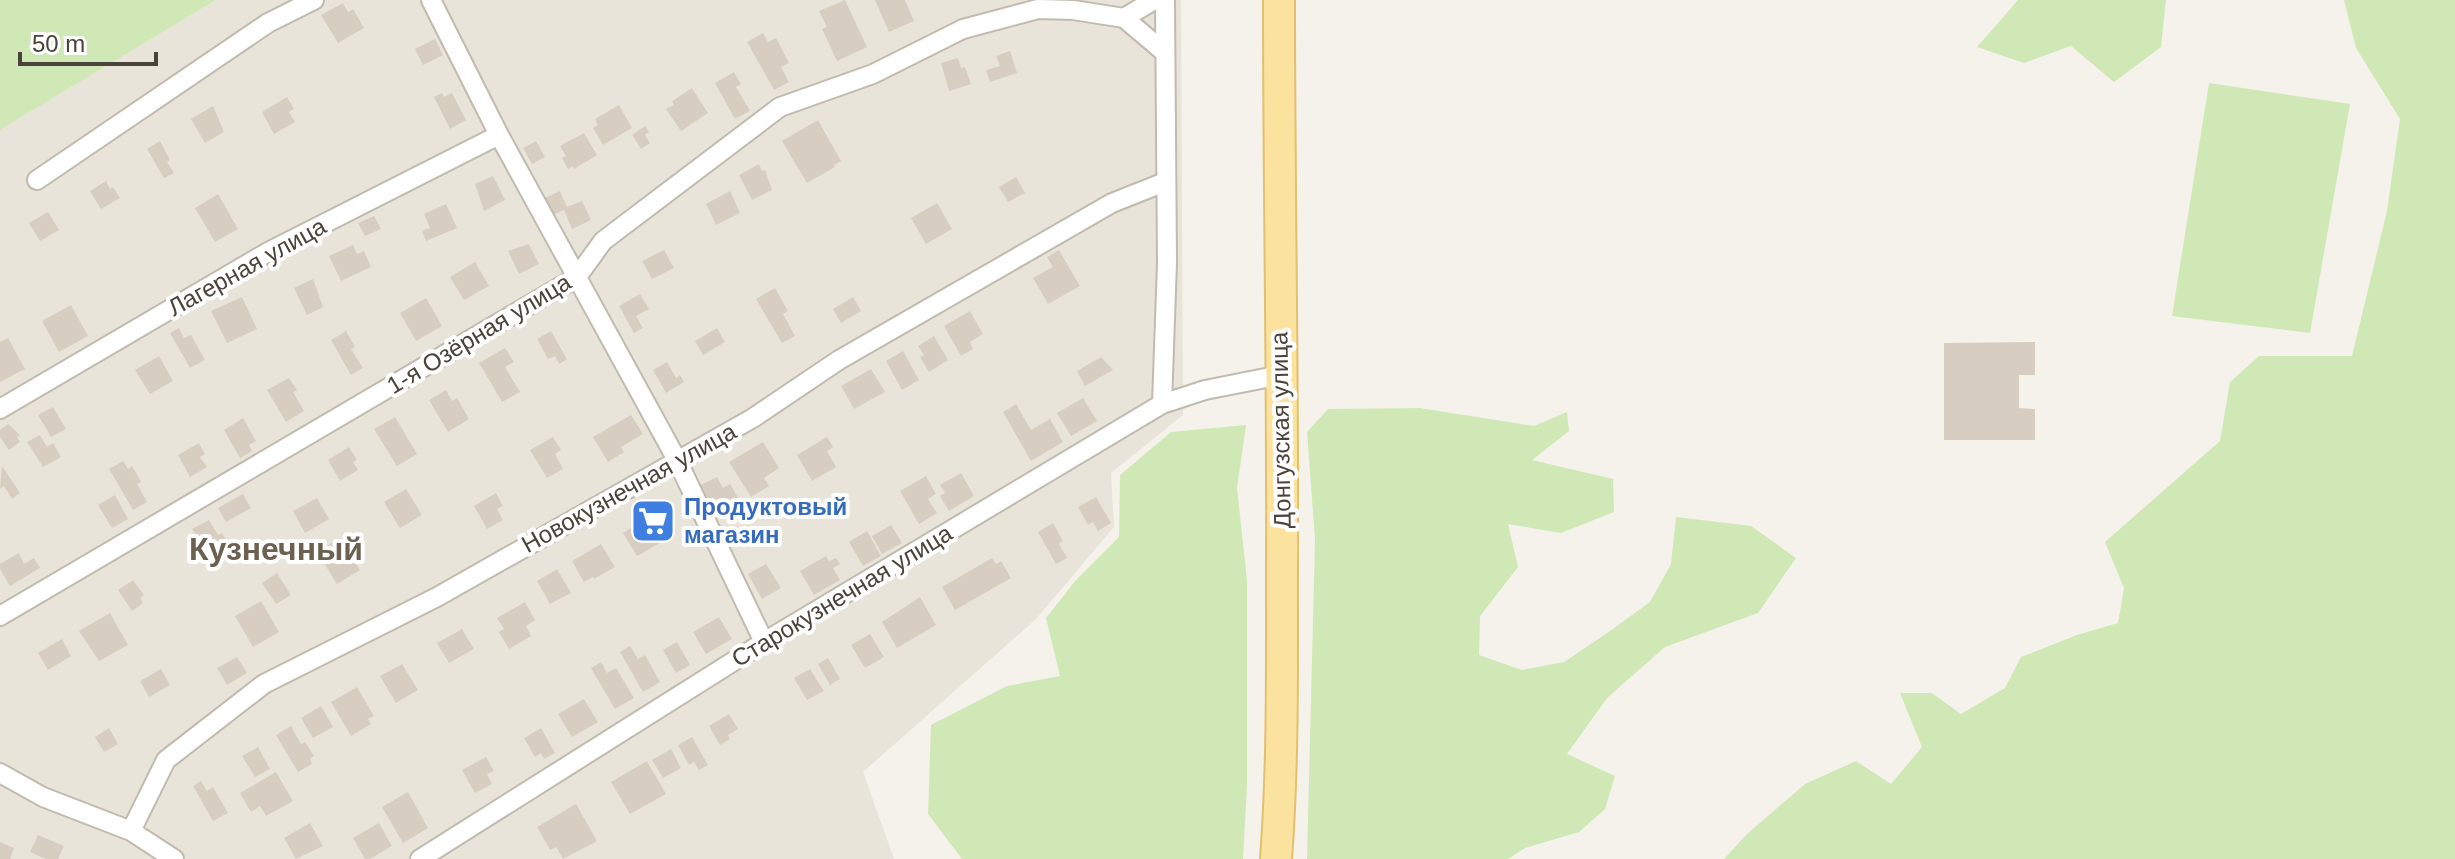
<svg xmlns="http://www.w3.org/2000/svg" width="2455" height="859" viewBox="0 0 2455 859" font-family="Arial,sans-serif">
<style>
.residential{fill:#e9e4da}
.green{fill:#d0e8b6}
.building{fill:#d7cec1}
.lines{fill:none;stroke-linecap:round;stroke-linejoin:round}
.minor-casing{stroke:#c1baae;stroke-width:22}
.primary-casing{stroke:#e1c06e;stroke-width:34}
.minor{stroke:#fff;stroke-width:18}
.primary{stroke:#fbe29e;stroke-width:30}
.labels{text-anchor:middle;stroke-width:8;stroke-linejoin:round;paint-order:stroke}
.street-label{font-size:24px;fill:#494339;stroke:#fff}
.shop-label{font-size:24px;font-weight:bold;fill:#366cbe;stroke:#fff;text-anchor:start}
.district-label{font-size:32px;font-weight:bold;fill:#6c6151;stroke:#fff}
</style>
<rect width="100%" height="100%" fill="#f5f2eb"/>
<path class="residential" d="M216,0H1181L1183,415L1111,473L1114,527L1036,619L863,772L894,859H0V130Z"/>
<path class="green" d="M0,0H216L0,130Z
M2018,0H2166L2161,47L2114,82L2071,46L2024,63L1977,47Z
M2344,0H2455V859H1724L1747,834L1805,784L1856,761L1891,784L1922,747L1900,693H1932L1961,714L2005,688L2021,657L2077,635L2118,623L2124,588L2105,542L2220,441L2230,382L2259,356H2352L2387,211L2400,119L2356,48Z
M2209,83L2350,104L2310,333L2172,316Z
M1420,408L1534,426L1567,412L1569,431L1532,460L1613,479L1614,512L1561,533L1508,524L1518,567L1480,616L1479,655L1522,670L1564,662L1610,631L1650,602L1671,564L1676,517L1751,526L1796,558L1758,613L1665,647L1607,698L1567,754L1615,776L1605,809L1579,832L1525,848L1508,859H1307L1315,540L1307,432L1328,409Z
M1246,425L1237,488L1247,580V786L1243,859H962L928,814L931,725L1007,686L1060,676L1046,618L1076,580L1119,537L1120,475L1171,432Z"/>
<path class="building" d="M845,0L867,47L837,61L822,29L827,27L819,11Z
M875,0H905L914,21L889,32Z
M343,3L348,12L353,9L364,28L338,43L321,15Z
M763,33L768,42L776,38L789,63L781,67L789,82L774,90L747,42Z
M435,39L443,55L423,65L415,49Z
M1010,51L1017,73L990,82L986,70L1000,66L996,56Z
M958,58L961,68L965,67L971,84L949,91L941,63Z
M734,72L741,84L736,87L750,111L735,119L715,83Z
M692,88L708,113L681,131L666,109L674,105L672,101Z
M442,93L444,97L452,93L466,120L450,129L434,97Z
M287,97L294,109L289,112L295,122L274,134L262,112Z
M619,105L632,128L603,145L593,128L598,125L595,119Z
M213,106L224,132L205,143L191,119Z
M818,120L841,161L834,165L835,167L807,183L782,141Z
M645,126L649,132L645,135L650,143L641,149L632,135Z
M584,133L597,155L574,169L573,166L568,169L562,158L566,156L560,146Z
M160,141L170,160L167,162L174,173L164,178L147,149Z
M536,141L545,157L532,164L523,148Z
M759,164L762,171L765,170L772,190L752,200L739,175Z
M493,176L505,200L484,211L475,184Z
M1016,177L1025,193L1008,202L999,187Z
M106,181L110,189L113,187L120,198L101,209L90,191Z
M560,191L567,207L582,201L591,220L572,229L564,210L553,215L545,198Z
M730,191L740,213L716,225L706,204Z
M218,194L238,229L215,242L195,208Z
M937,203L952,229L926,244L911,218Z
M446,204L457,228L426,241L422,231L430,228L424,214Z
M48,212L59,230L40,241L29,223Z
M374,216L381,229L365,236L358,223Z
M529,244L539,264L519,274L508,251Z
M353,245L357,254L364,251L371,267L341,281L329,256Z
M664,250L674,268L652,279L642,261Z
M1059,250L1080,286L1048,304L1033,278L1053,267L1047,257Z
M475,262L489,286L464,300L450,277Z
M313,279L323,307L307,315L294,288Z
M775,288L788,311L783,314L795,336L782,343L756,299Z
M640,294L649,309L636,316L643,328L634,333L619,306Z
M242,297L257,329L227,343L211,311Z
M853,297L861,311L841,323L833,309Z
M426,298L442,326L416,341L400,313Z
M71,305L88,336L59,352L42,321Z
M970,311L983,334L970,342L973,349L961,356L944,326Z
M179,328L184,338L191,335L205,360L190,368L170,333Z
M717,328L725,342L703,355L695,341Z
M346,331L355,347L351,349L363,368L351,375L331,340Z
M551,331L567,359L559,364L555,356L548,359L537,339Z
M934,336L948,360L929,372L920,357L924,355L918,346Z
M8,338L25,369L0,382V342Z
M2035,342V375H2019V408L2035,409V440H1944V343Z
M505,348L514,362L505,367L520,392L502,402L479,363Z
M903,351L919,380L902,390L886,361Z
M159,356L173,381L150,394L135,370Z
M1101,357L1113,370L1085,386L1077,371Z
M667,362L676,378L680,375L684,382L666,393L653,370Z
M871,369L885,392L854,409L841,386Z
M289,378L297,390L293,392L304,411L286,422L267,390Z
M446,390L452,401L457,398L469,419L448,432L429,400Z
M1083,398L1097,421L1071,436L1057,413Z
M1016,404L1031,430L1050,419L1063,442L1031,461L1003,412Z
M53,407L66,429L51,437L38,415Z
M631,415L643,434L621,447L624,452L608,462L593,437Z
M395,417L417,454L397,466L374,429Z
M243,418L256,441L249,445L252,451L240,458L224,430Z
M8,424L20,435L17,437L20,442L9,450L0,437V430Z
M40,435L47,447L53,443L61,457L43,467L27,442Z
M553,437L561,450L555,454L563,469L547,478L530,450Z
M827,437L833,447L827,451L836,467L812,481L797,455Z
M763,442L779,468L764,478L769,486L751,497L729,462Z
M199,443L205,454L200,457L207,467L190,477L178,455Z
M349,447L357,460L353,462L358,470L340,481L328,460Z
M123,461L128,469L132,466L141,482L137,484L147,502L133,510L109,469Z
M2,466L20,493L12,499L4,486L0,489Z
M961,473L974,496L949,511L940,496L945,493L940,485Z
M926,476L936,494L928,499L937,513L919,524L900,491Z
M717,477L723,488L730,484L740,501L709,518L693,489Z
M406,489L422,515L400,528L384,502Z
M496,493L503,506L497,509L503,520L487,529L474,506Z
M243,494L251,508L226,522L218,508Z
M115,495L128,519L112,528L98,505Z
M1096,497L1111,523L1098,531L1093,522L1088,525L1078,507Z
M317,498L329,519L305,533L293,511Z
M209,520L218,535L222,533L232,550L211,562L192,529Z
M643,521L651,535L669,525L674,535L637,556L623,533Z
M1053,523L1063,541L1059,544L1067,558L1056,564L1038,532Z
M891,525L902,543L882,554L872,536Z
M867,531L881,556L863,566L849,542Z
M340,538L360,570L337,584L317,552Z
M601,544L615,567L594,579L593,577L584,582L572,561Z
M19,553L24,564L34,558L40,568L10,586L0,569V564Z
M826,556L829,561L836,558L840,564L833,568L840,580L814,595L800,571Z
M992,558L996,564L1001,561L1011,578L955,610L942,587Z
M766,564L781,588L762,599L748,574Z
M557,569L571,593L550,604L537,581Z
M277,573L291,595L276,604L262,583Z
M133,580L144,595L140,598L143,603L132,611L118,590Z
M920,597L936,625L897,648L882,622Z
M261,601L279,632L253,647L235,616Z
M525,602L535,620L526,626L531,636L509,649L499,632L504,629L497,618Z
M110,613L128,645L99,661L79,631Z
M719,617L732,639L706,654L693,632Z
M462,629L474,649L449,663L437,643Z
M870,634L884,657L865,668L851,645Z
M62,639L71,656L48,670L38,653Z
M677,642L690,665L676,673L663,650Z
M630,646L638,659L645,655L660,682L643,692L620,652Z
M237,657L247,673L227,685L217,668Z
M828,658L840,679L830,685L818,664Z
M601,662L607,673L616,668L634,698L615,709L591,668Z
M402,664L418,690L396,703L380,676Z
M161,669L170,685L149,697L140,681Z
M810,669L824,691L807,700L794,678Z
M357,687L374,716L368,719L371,724L351,736L331,702Z
M584,699L598,722L572,737L558,714Z
M321,706L333,727L313,738L301,718Z
M729,714L738,729L728,735L730,739L720,745L709,726Z
M291,726L301,744L305,742L314,756L310,759L312,764L298,772L276,735Z
M109,728L118,744L104,752L95,737Z
M541,728L555,753L544,759L541,753L535,757L524,738Z
M692,737L708,765L699,770L694,762L689,765L678,745Z
M258,747L270,769L255,777L242,756Z
M671,749L681,768L663,778L652,760Z
M486,757L494,771L487,774L492,784L475,793L462,770Z
M647,761L666,794L630,814L611,782Z
M276,772L293,801L266,816L260,806L251,812L240,793Z
M201,781L207,791L213,787L228,813L213,821L193,786Z
M408,792L428,828L403,843L382,807Z
M576,804L597,841L563,859L556,847L550,850L537,827Z
M310,823L323,846L296,859L284,838Z
M379,823L392,846L370,859H365L353,838Z
M38,835L64,846L58,859H46L30,852Z
M0,842L14,848L10,859H0Z"/>
<g class="lines">
<g class="minor-casing">
<path id="minor" d="M431,0L499,135L677,460L764,642
M1124,18L1154,0
M37,180L268,23L314,0
M1162,404L1167,263L1165,0
M0,409L268,252L499,135
M0,616L577,277L603,241L780,107L873,74L963,29L1038,9L1073,10L1124,18L1163,51
M0,773L43,797L131,831L174,859
M131,831L166,760L264,684L437,597L753,418L839,360L1112,203L1165,182
M420,859L764,642L1162,404L1205,390L1281,375"/>
</g>
<g class="primary-casing">
<path id="primary" d="M1276,859C1283,765 1282,669 1282,575C1283,383 1279,192 1279,0"/>
</g>
<use href="#minor" class="minor"/>
<use href="#primary" class="primary"/>
</g>
<defs>
<g id="supermarket-square" transform="scale(2.3)"><rect x="-9" y="-9" width="18" height="18" rx="4" fill="#3f7fe0" stroke="#fff"/><path d="M-6-5.5h2.5l.6 2H6L4.5 2H-2.5L-4.4-4H-6ZM-1.5 3.2a1.3 1.3 0 1 0 .1 0ZM3 3.2a1.3 1.3 0 1 0 .1 0Z" fill="#fff"/></g>
</defs>
<g fill-rule="evenodd">
<use href="#supermarket-square" x="653" y="521"/>
</g>
<g class="labels">
<g class="street-label">
<text transform="translate(247 267) rotate(-29)" y="8">Лагерная улица</text>
<text transform="translate(479 334) rotate(-31)" y="8">1-я Озёрная улица</text>
<text transform="translate(1281 430) rotate(-91)" y="8">Донгузская улица</text>
<text transform="translate(629 488) rotate(-29)" y="8">Новокузнечная улица</text>
<text transform="translate(842 596) rotate(-31)" y="8">Старокузнечная улица</text>
</g>
<g class="shop-label">
<text x="684" y="515">Продуктовый<tspan x="684" dy="28">магазин</tspan></text>
</g>
<g class="district-label">
<text x="276" y="560">Кузнечный</text>
</g>
</g>
<path d="M20 52v12h136v-12" fill="none" stroke="#494339" stroke-width="4"/>
<text x="32" y="52" font-size="24" fill="#494339" stroke="#ffffff" stroke-width="6" paint-order="stroke">50 m</text>
</svg>
